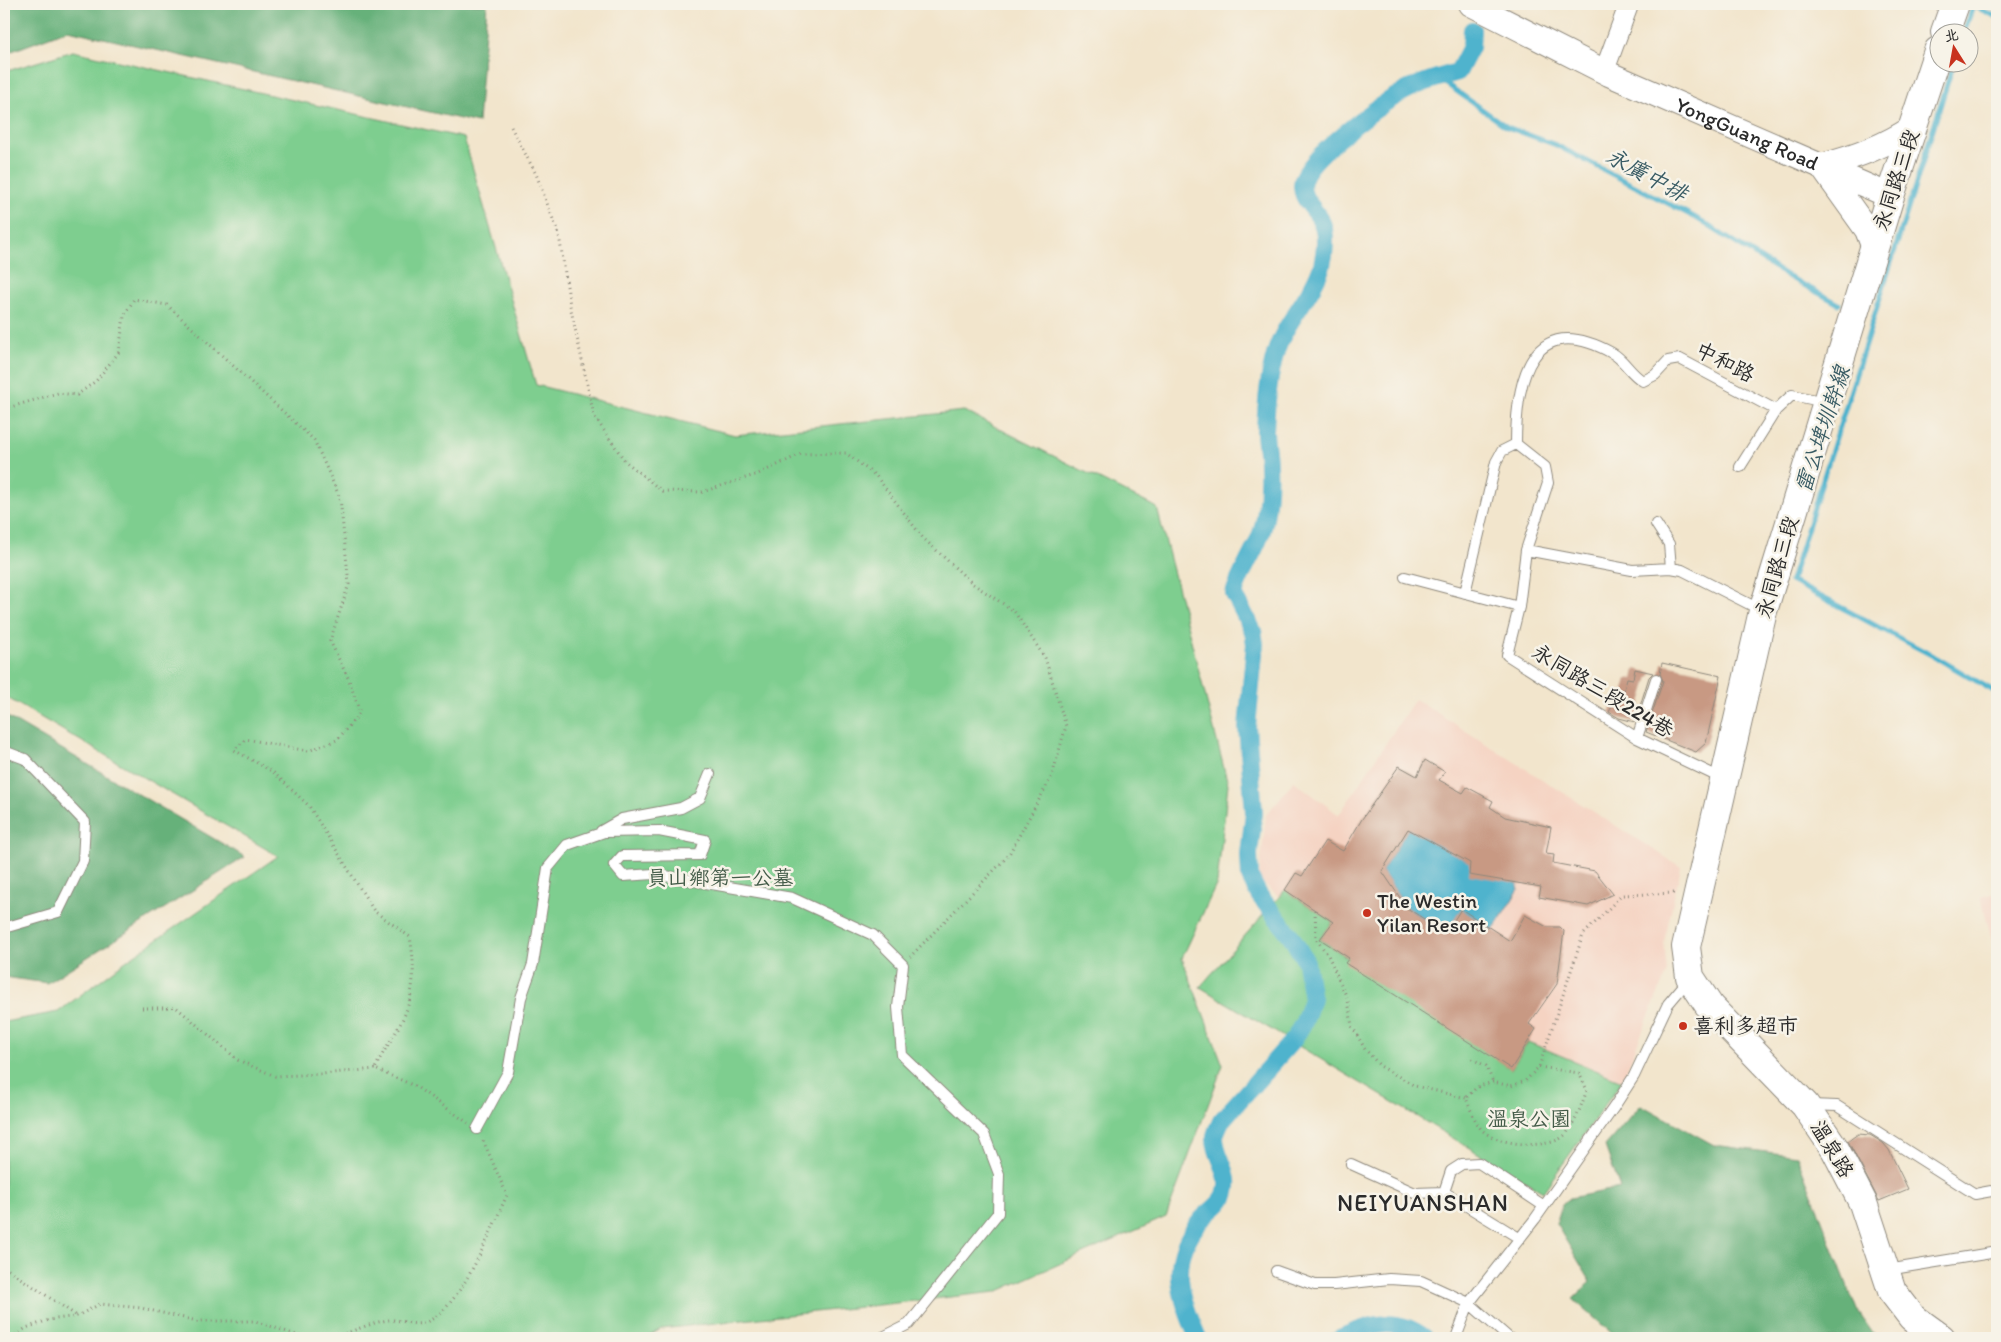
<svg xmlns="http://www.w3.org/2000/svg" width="2001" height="1342" viewBox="0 0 2001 1342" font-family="Itim,'LXGW WenKai TC',sans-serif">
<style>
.built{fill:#f5d3c2}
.green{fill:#7ece8f;stroke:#547c5d}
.forest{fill:#66b17a;stroke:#486e52}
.water{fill:#4fb3cd;stroke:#3d6f7c}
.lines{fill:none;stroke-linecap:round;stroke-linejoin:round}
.stream{stroke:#4fb3cd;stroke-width:5}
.canal{stroke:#4fb3cd;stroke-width:18}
.building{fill:#c89983}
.service-casing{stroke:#8e887c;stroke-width:12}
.minor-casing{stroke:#8e887c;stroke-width:21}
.tertiary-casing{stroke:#8e887c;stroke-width:26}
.primary-casing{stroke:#8e887c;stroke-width:30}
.path{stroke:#8e887c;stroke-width:3;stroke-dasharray:1 4;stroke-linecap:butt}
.service{stroke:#fff;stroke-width:10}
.minor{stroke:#fff;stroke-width:19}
.tertiary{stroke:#fff;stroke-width:24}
.primary{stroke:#fff;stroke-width:28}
.poi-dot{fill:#c8321e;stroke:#f7f3e8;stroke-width:2}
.labels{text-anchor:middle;stroke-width:5;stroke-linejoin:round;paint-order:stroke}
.street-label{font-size:21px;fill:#2b2b2b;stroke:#f7f3e8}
.park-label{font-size:21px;fill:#445c49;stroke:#f7f3e8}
.poi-label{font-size:21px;fill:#2b2b2b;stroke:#f7f3e8;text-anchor:start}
.water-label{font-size:22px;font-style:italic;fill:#385b64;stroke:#f7f3e8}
.quarter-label{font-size:24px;letter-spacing:1px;fill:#2b2b2b;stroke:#f7f3e8}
</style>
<rect width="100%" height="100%" fill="#f7f3e8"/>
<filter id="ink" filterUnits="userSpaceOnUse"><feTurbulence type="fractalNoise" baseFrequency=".02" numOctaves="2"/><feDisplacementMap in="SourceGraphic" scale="10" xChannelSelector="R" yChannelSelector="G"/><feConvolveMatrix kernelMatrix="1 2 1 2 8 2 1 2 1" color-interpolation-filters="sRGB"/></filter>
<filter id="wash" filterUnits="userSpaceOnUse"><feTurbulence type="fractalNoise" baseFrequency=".0096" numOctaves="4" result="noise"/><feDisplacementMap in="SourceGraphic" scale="20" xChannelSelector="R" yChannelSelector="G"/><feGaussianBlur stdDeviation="1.12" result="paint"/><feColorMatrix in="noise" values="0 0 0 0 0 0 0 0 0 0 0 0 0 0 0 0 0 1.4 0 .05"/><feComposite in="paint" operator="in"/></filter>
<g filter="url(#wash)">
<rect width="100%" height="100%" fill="#f2e5cc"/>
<path class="built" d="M1415,699L1681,867L1664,942L1667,972L1622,1081L1528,1042L1511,1069L1316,939L1303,918L1259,879L1266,815L1294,781L1339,815Z
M1997,893V960L1981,897Z"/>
<path class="green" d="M73,51L464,138L536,385L735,435L964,411L1157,508L1228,784L1217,883L1182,958L1223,1065L1166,1217L996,1292L661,1329L646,1338H4V1022L58,1012L126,961L278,856L4,696V72Z
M1285,890L1333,922L1320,939L1511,1069L1528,1042L1622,1081L1543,1192L1200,987Z"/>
<path class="forest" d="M4,4H487L478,123L68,30L4,54Z
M4,715L245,857L47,983L4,977Z
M1641,1105L1714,1145L1797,1156L1857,1310L1876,1338H1617L1573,1299L1591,1282L1556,1224L1562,1205L1570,1198L1620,1188L1605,1146Z"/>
<path class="water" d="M1408,829L1517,883L1519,889L1493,930L1461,910L1446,933L1407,908L1382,871Z"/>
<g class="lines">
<path class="stream" d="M1973,6L1997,17
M1964,32L1974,4
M1954,62L1791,581L1937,658L1997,693
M1438,78L1507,127L1556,145L1696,218L1789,277L1839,304"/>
<path class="canal" d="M1198,1338C1180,1296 1167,1260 1201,1220C1209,1211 1223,1204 1226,1192C1232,1172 1214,1155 1215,1136C1216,1131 1219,1126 1221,1121L1294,1039L1304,1022L1312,999L1306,962L1291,936L1259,895L1250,877L1249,854L1254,812L1247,727L1255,644L1253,631L1234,594C1241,568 1261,545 1265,518C1268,500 1269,482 1268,465C1268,453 1265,442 1265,431C1266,406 1268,379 1275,355C1284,322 1312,297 1322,265C1325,253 1327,234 1322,223C1316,208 1298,199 1303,180C1310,155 1382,103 1405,91C1422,82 1440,77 1458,72L1471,47L1472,30
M1340,1338C1371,1324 1396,1316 1425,1338"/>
</g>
<g id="blocks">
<path class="building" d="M1662,663L1721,676L1706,743L1696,752L1646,732L1663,681L1660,674Z
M1635,669L1653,673L1649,677L1635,722L1619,718L1609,712L1619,693L1623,694L1627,678L1633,679Z
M1425,760L1445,772L1439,780L1463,793L1467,787L1493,801L1490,807L1505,817L1551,827L1546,854L1554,855L1553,863L1595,871L1613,894L1588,906L1539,897L1541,887L1469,875L1470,863L1408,829L1382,871L1407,908L1446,933L1461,909L1510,941L1525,915L1547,927H1560L1564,931L1557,984L1529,1024L1536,1029L1511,1069L1345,963L1349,958L1320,939L1333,922L1285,890L1296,873L1302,876L1325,841L1343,851L1362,819L1399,766L1417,776Z
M1858,1134L1870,1135L1883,1143L1889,1150L1908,1189L1879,1201L1848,1141Z"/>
</g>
</g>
<g filter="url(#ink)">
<use href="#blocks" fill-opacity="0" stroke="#8e887c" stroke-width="1"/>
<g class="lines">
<g class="service-casing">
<path id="service" d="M1516,444L1545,467L1548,483L1526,550L1519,607L1507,655L1637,738L1723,779
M1516,444C1516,379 1531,309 1612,353C1624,359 1630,374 1643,381L1655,375L1668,361L1680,359L1776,410L1792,395L1825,402
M1740,467L1776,410
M1656,524L1669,544L1671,568
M1526,550L1632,570L1671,568L1682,570L1763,611
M1405,577L1519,607
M1465,593L1496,462L1502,451L1516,444
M1637,738L1656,679
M4,751L25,759L85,822L83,861L58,912L4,928
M601,831L622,819L681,808L700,798L710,774
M1810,1105L1837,1106L1975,1194L1997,1190
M477,1129L508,1072L521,998L533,964L548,868L567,845L604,832L659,831L705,840L700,855L622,856L614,865L623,876L654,874L792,898L873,935L903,965L898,1007L902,1055L984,1134L999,1174L998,1213L909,1324L881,1338
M1351,1164L1415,1193L1444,1192L1519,1238
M1444,1192L1451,1171L1462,1164L1479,1163L1544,1206
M1887,1270L1997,1252
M1276,1271L1315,1285H1334L1389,1279L1421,1281L1469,1303L1509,1338
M1456,1338L1469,1303L1535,1219L1614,1107L1634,1076L1668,1004L1690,978"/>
</g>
<g class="minor-casing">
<path id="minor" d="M1604,72L1629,4"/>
</g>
<g class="tertiary-casing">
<g id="tertiary">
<path id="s1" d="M1471,4L1609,74L1890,196"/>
<path d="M1821,166C1853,158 1885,146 1912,128"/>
<path d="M1822,167L1867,230L1874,248"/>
</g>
</g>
<g class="primary-casing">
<path id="primary" d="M1945,32L1955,4
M1938,51L1890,196L1763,611L1686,947L1690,977L1710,1007L1805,1105L1835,1149L1863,1203L1892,1291L1912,1317L1941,1338"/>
</g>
<path class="path" d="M511,127L536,174L559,235L570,305L594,416L625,461L662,491L702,492L758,474L801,454L846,453L876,476L923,538L973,584L1014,611L1045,658L1066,726L1052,776L1008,856L910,957
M4,409L58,393L77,395L96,381L119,352L124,316L134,299L167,305L314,440L340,498L349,584L330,641L349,680L360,713L337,740L308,751L246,739L234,750L273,772L309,806L374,911L410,937C415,964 415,989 405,1014C397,1033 383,1050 375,1069L415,1086L468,1123
M1315,910L1316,939L1328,955L1348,1000L1352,1026L1365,1049L1380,1066L1415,1086L1466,1098
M142,1008H177L238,1060L275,1076L322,1074L375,1069
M1472,1059L1486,1066L1493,1082
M1539,1067L1579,1073L1587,1090C1581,1106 1576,1122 1565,1135C1549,1151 1495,1145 1481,1129C1474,1120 1470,1108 1466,1098L1477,1087L1493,1082L1511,1086L1525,1081L1539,1067L1583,935L1622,895L1676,893
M4,1267L77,1316
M11,1338L26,1328L49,1320L77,1316L100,1304L141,1308L197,1321H255L305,1338
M331,1338C347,1334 375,1321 389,1320C400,1319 413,1326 423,1323C460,1313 492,1227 507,1195L482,1138"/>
<use href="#service" class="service"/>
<use href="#minor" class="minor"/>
<use href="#tertiary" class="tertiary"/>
<use href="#primary" class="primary"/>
</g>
</g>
<g class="poi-dot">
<circle cx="1367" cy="913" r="5"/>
<circle cx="1683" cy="1026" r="5"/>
</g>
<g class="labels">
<g class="street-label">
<text dy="7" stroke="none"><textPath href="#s1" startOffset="305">YongGuang Road</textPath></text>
<text transform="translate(1896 180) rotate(-72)" y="7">永同路三段</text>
<text transform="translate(1725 362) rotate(27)" y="7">中和路</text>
<text transform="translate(1777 567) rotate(-74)" y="7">永同路三段</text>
<text transform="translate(1603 691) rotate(31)" y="7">永同路三段224巷</text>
<text transform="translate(1832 1149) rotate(59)" y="7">溫泉路</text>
</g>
<g class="park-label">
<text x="720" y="885">員山鄉第一公墓</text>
<text x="1529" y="1126">溫泉公園</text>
</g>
<g class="poi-label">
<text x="1377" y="908">The Westin<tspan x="1377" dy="24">Yilan Resort</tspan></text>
<text x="1693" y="1033">喜利多超市</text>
</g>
<g class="water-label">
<text transform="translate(1647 174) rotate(28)" y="8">永廣中排</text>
<text transform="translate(1822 429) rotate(-72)" y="8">雷公埤圳幹線</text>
</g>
<g class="quarter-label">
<text x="1423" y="1211">NEIYUANSHAN</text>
</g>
</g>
<rect width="2001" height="1342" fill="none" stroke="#f7f3e8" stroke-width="20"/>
<g transform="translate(1954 48) rotate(349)"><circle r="24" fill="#f7f3e8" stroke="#a5a39c"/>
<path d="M0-4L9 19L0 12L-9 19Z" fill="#c8321e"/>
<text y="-8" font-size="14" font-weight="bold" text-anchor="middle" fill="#2b2b2b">北</text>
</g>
</svg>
